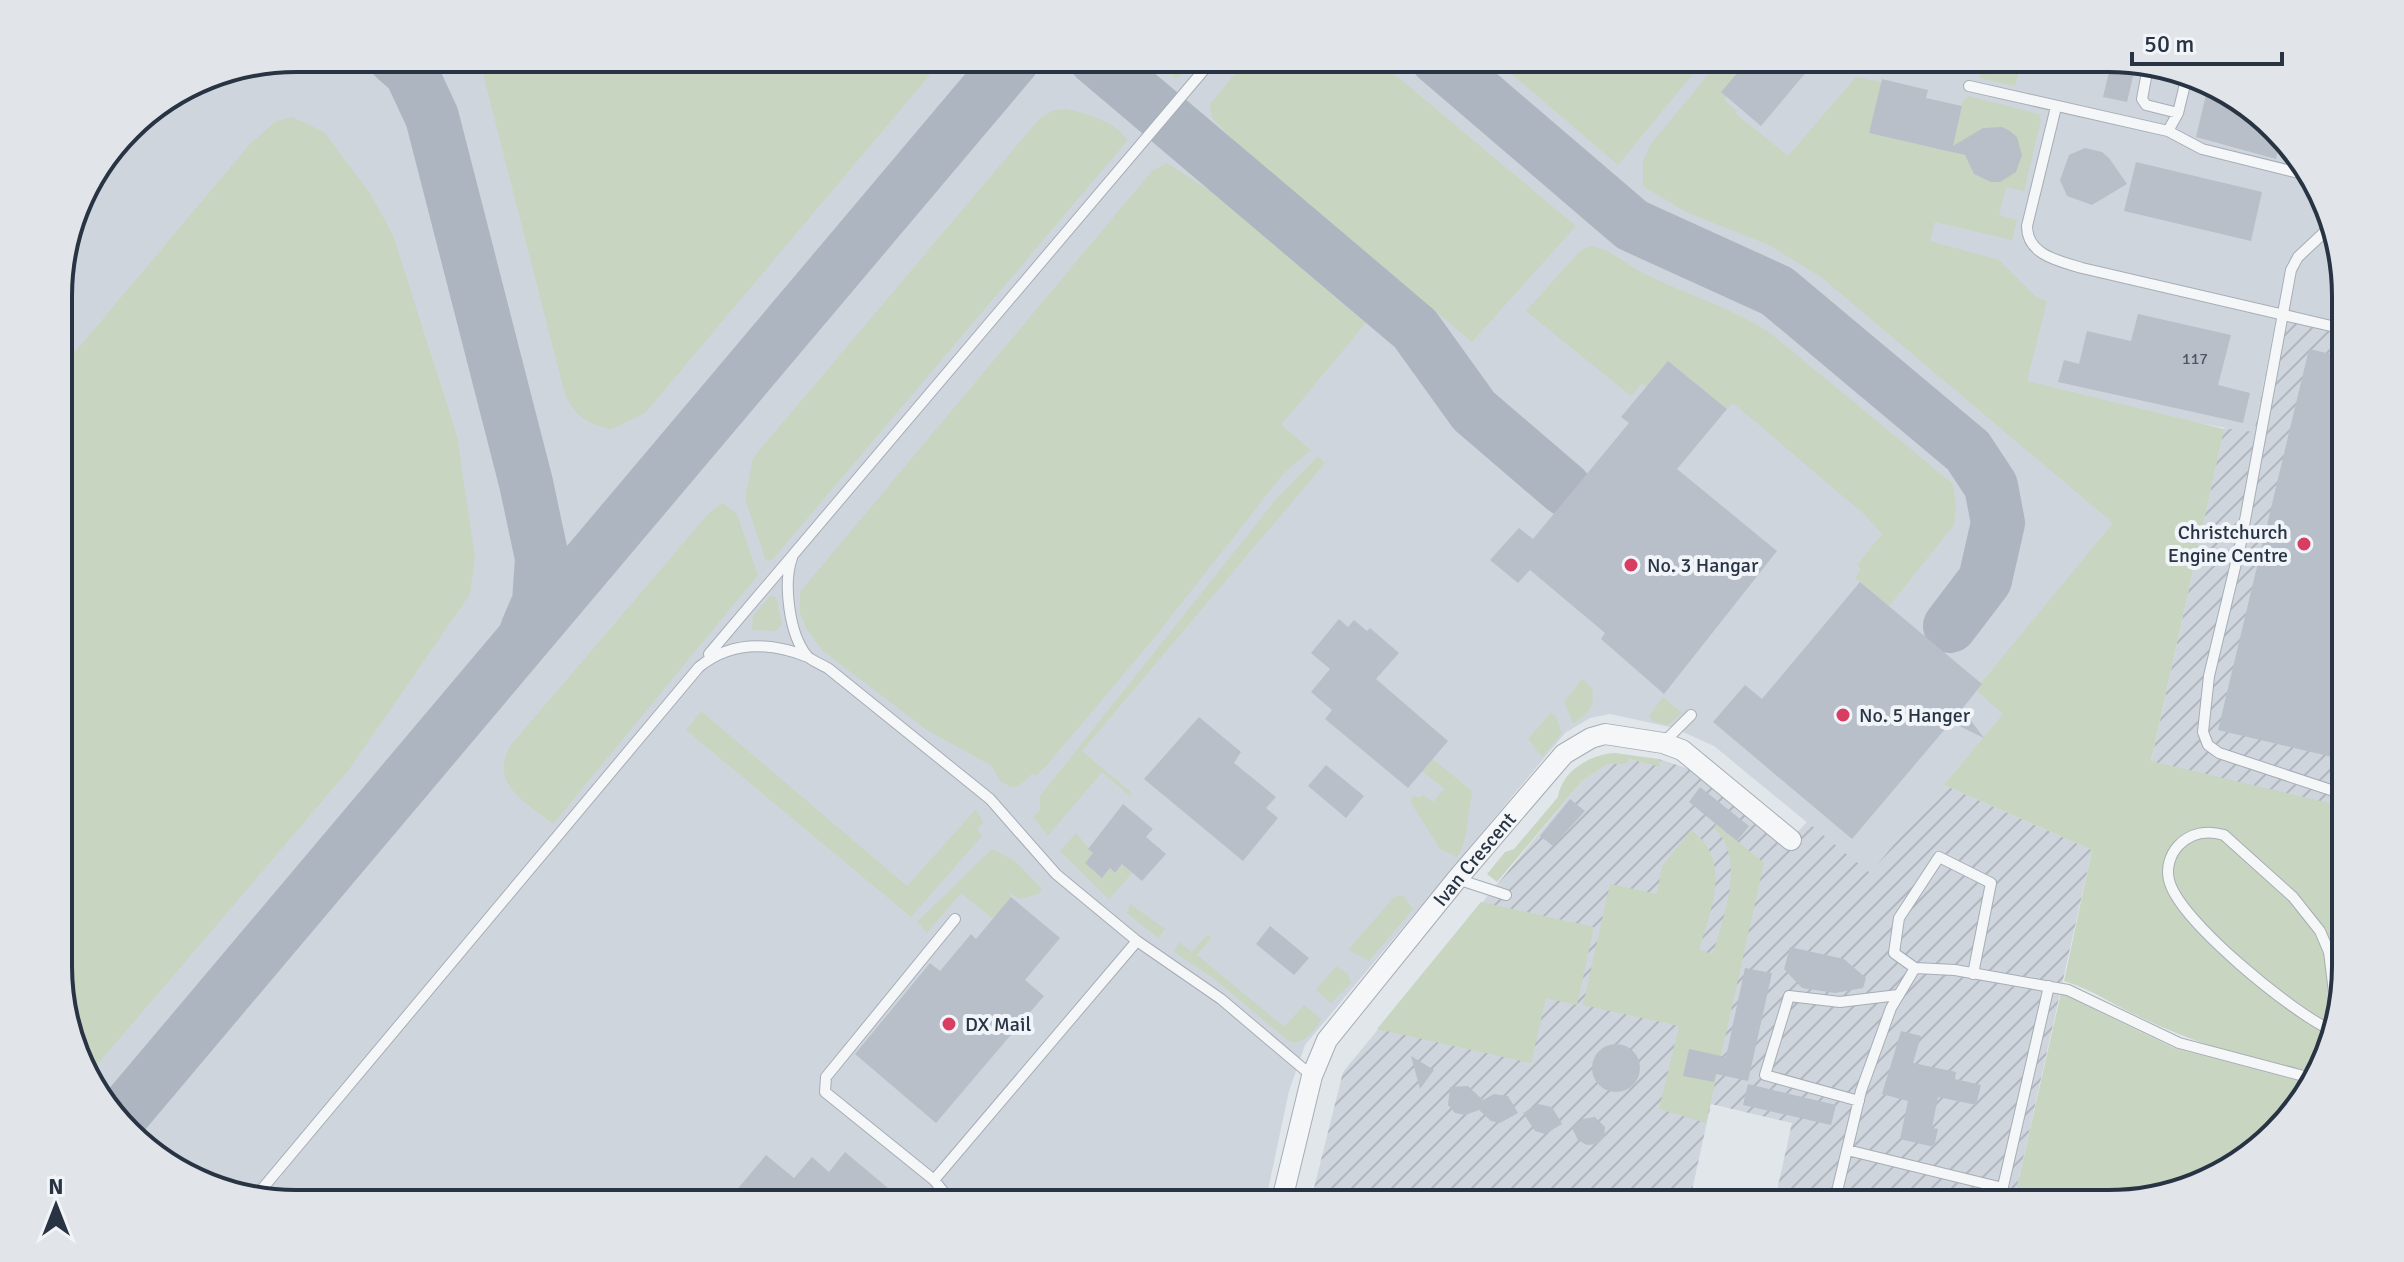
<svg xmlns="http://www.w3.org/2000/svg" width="2404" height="1262" viewBox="0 0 2404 1262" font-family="Signika,sans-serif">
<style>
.built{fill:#cfd5dd}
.industrial{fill:url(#industrial-furrows)}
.grass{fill:#c8d5c1}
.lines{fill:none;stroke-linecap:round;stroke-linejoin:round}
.taxiway{stroke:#adb6c0;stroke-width:54}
.building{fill:#b8bfc9}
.service-casing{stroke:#a6adb6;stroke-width:12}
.minor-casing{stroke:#a6adb6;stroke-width:22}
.service{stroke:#f4f6f8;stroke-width:10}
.minor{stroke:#f4f6f8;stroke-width:20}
.poi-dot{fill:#d83d62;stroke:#f1f4f8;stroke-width:3}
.labels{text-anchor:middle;stroke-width:8;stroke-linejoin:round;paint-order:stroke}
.number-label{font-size:16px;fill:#4c5765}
.poi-label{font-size:20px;fill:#283444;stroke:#f1f4f8;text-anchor:start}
.street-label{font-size:20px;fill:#283444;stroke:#f1f4f8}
.rim{fill:none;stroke:#283444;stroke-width:4}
</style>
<defs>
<pattern id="industrial-furrows" width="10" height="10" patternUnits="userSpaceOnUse" patternTransform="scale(2)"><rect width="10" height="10" fill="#cfd5dd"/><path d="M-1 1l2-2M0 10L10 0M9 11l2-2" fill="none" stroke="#b2b7bf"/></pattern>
</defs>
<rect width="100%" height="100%" fill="#e1e6eb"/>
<path class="built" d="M296,58H2108L2214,83L2306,163L2344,265V323L2278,308L2254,433L2170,418L2132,563L1870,874L1714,746L1674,728L1610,714L1590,718L1565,733L1305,1045L1289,1091L1265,1204H296L190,1179L107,1111L60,998L59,280L82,191L139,117L205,76Z"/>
<path class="industrial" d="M2279,308L2344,323L2346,812L2150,766L2224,428L2254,432Z
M1628,759L1661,766L1659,759L1695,771L1783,847L1807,822L1870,873L1944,785L2092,850L2013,1204H1774L1792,1123L1711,1104L1689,1204H1310L1343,1072L1582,781L1608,764H1627Z"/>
<path class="grass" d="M479,58H944L645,413L612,429C587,425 573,415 564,391Z
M1157,58H1198L1176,79Z
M1248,58H1375L1576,226L1472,342L1239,146L1212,118L1210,104Z
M1493,58H1706L1618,165Z
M1722,58H1750L1721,92L1727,97L1725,101L1737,111L1736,114L1788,156L1856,77L1881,82L1870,133L1952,151L1963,101L1968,96L2039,114L2041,120L2024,191L2006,187L1999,215L2017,220L2012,240L1935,222L1930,241L1999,260L2037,298L2047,301L2027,381L2224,429L2151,761L2346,807V967L2321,1072C2259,1063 2199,1045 2142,1018C2115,1006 2094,990 2064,981L2092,850L1944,785L2003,714L1977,691L1981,683L2113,523L1821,277L1769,245L1686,212L1643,186V161L1650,145Z
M1984,58L2021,65L2015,86L1979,78Z
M1066,109C1085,113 1118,122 1127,141L772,560L766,561L745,499L753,458L1039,119L1054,110Z
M292,117L324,132L369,192L393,235L457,436L475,557L470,594L348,771L91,1072L60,998L59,371L250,144L276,121Z
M1167,163L1209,190L1366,323L1281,425L1311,450L1284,473L1154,638L1048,764L1036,776L1032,774L1019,786L1011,787L1000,781L992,766L927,730L823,651L806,628L800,613V592L1152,171Z
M1590,246C1610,248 1627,265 1645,274C1687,295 1731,307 1770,333L1953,484L1956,507L1954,525L1889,606L1855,578L1861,569L1857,565L1882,534L1864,514L1733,403L1727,409L1668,361L1646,387L1642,383L1631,396L1526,311L1580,251Z
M1318,456L1325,463L1082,751L1132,793L1130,796L1102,772L1048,836L1033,817L1040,810V796L1277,498Z
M722,503L737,514L758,575L553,824C526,802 489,785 510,746L708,514Z
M770,596L776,597L782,624L776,631L752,630L753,616Z
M1582,679L1592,688C1596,707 1588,714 1573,724L1564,702Z
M1663,697L1682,713L1668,725L1653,721L1649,716Z
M701,711L907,886L976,809L983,822L977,829L982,836L911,917L686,730Z
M1551,713L1555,715L1562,733L1542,757L1528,739Z
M1615,753L1659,759L1661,767L1629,759L1627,764H1608L1582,781L1497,882L1487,874L1505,852L1514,849L1558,797C1561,772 1590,754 1615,753Z
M1433,759L1473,792C1466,814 1470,838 1457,857L1440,849L1410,801L1414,795L1419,798L1423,795L1433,802L1444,789L1422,771Z
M1716,824L1764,863L1706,1123L1659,1109L1679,1026L1583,1005L1610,884L1657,894L1662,866L1691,830C1733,861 1711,908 1699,950L1713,954C1723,918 1747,859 1714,828Z
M1076,833L1093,853L1085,863L1102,878L1110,869L1115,873L1123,864L1132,873L1109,899L1060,851Z
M992,849L1015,861L1042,889L1038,894L1019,899L1008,891L1011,897L993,919L961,893L927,933L917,922Z
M1403,895L1413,909L1369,961L1348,950L1394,897Z
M1481,902L1594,927L1577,1005L1546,998L1531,1063L1377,1029Z
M1130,904L1165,929L1158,938L1127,913Z
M1207,935L1211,938L1197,955L1284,1027L1304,1005L1321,1019C1316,1030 1304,1045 1290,1042L1213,978L1174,952L1179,942L1192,952Z
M1336,966L1348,974L1351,983L1331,1003L1316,990Z
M2061,993L2174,1048L2311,1084L2240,1164L2123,1204H2013Z"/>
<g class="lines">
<path class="taxiway" d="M395,58L411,72L432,117L526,483L542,558L539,602L527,630
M1095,58L1415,329L1474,411L1565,489
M1437,58L1632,225L1777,291L1968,451L1991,486L1998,523L1985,580L1950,626
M118,1120L1014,58"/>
</g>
<path class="building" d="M1750,58H1818L1761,126L1721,92Z
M2112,59L2136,64L2127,102L2103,97Z
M1882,79L1928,90L1926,98L1962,106L1953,146L1983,128L2002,127L2010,131L2017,137L2022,155L2016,172L2000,182H1991L1974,174L1965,155L1869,133Z
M2209,82L2280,141L2276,159L2196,137Z
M2085,148L2102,152L2109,158L2127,184L2092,205L2067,196L2060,180L2069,155Z
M2136,162L2262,192L2251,241L2124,211Z
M2138,314L2231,335L2218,385L2250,393L2243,423L2058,382L2064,360L2079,364L2087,331L2131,341Z
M2309,349L2344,357L2345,760L2218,730Z
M1668,361L1727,409L1677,469L1777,551L1664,694L1601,639L1605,633L1530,570L1518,583L1490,560L1519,528L1533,539L1629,423L1621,417Z
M1860,582L1982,684L1962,709L1984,738L1951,722L1852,839L1713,722L1745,685L1762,699Z
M1339,619L1348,627L1354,620L1367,631L1370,628L1399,653L1376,679L1448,741L1408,788L1325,719L1332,710L1311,692L1330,669L1311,653Z
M1199,717L1241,752L1234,763L1276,797L1266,808L1278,818L1243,861L1144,779Z
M1326,765L1364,796L1346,818L1308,786Z
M1700,787L1749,826L1737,841L1689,802Z
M1570,799L1585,811L1553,846L1540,836Z
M1123,804L1153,829L1146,837L1166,854L1142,881L1122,864L1115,873L1110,868L1102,878L1085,863L1093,853L1088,849Z
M1011,897L1060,938L1025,980L1044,996L936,1123L855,1054L930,963L940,971L971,934L976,939Z
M1270,926L1309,958L1294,975L1256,944Z
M1790,947L1844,959L1866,978L1863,988L1835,993L1802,988L1784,969Z
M1745,968L1772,973L1748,1081L1716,1074L1714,1082L1683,1076L1689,1049L1726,1057Z
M1901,1031L1921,1036L1913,1063L1956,1072L1955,1079L1981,1085L1976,1105L1938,1097L1932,1128L1938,1129L1934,1147L1900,1139L1908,1101L1882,1094Z
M1592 1068a24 24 0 1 1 48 0a24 24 0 1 1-48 0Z
M1411,1056L1434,1070L1420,1089Z
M1748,1084L1836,1105L1831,1125L1743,1105Z
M1468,1086L1483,1100L1494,1094L1508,1096L1518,1113L1500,1123L1491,1121L1479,1110L1465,1115L1455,1113L1448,1105L1450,1087Z
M1538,1104L1552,1107L1562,1124L1545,1134L1535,1131L1523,1113Z
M1595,1117L1605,1127L1604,1137L1597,1144L1587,1145L1578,1140L1572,1128L1582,1119Z
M845,1152L907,1204H725L766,1155L794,1178L812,1157L829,1172Z"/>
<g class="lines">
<g class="service-casing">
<path id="service" d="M2148,67L2142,99L2146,105L2178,113
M1969,86L2168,131L2202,149L2311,176
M2056,107L2027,226C2027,255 2059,261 2082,268L2344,329
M2168,131L2178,113L2187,76
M2330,227L2298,257L2291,270L2241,542L2209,676L2203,732L2208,745L2219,753L2346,795
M792,558C783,583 789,634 807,656C812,661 823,665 829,669L990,799L1056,874L1137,941L1221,999L1312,1076
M709,654L1214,58
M1663,743L1691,715
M1457,879L1506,895
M955,919L826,1077L825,1092L934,1180L1137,941
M1915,968L1894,953L1899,918L1939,857L1991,883L1973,974
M2331,1030C2293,1013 2178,920 2169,880C2166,868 2170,855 2178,846C2190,833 2207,830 2224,835L2293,897L2320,931L2329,952L2336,1008
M1859,1101L1765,1075L1789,996L1840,1002L1898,995
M1847,1150L2003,1188
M934,1180L953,1204
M257,1195L699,667C732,640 770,642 808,657
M1834,1204L1861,1091L1891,1008L1915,968L1955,970L2068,990L2179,1043L2315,1079
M1999,1204L2049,986"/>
</g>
<g class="minor-casing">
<g id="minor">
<path id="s1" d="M1281,1204L1312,1076L1327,1040L1457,879L1564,754L1591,738L1605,734L1663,743L1682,750L1791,840"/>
</g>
</g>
<use href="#service" class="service"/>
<use href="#minor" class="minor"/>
</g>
<g class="poi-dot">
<circle cx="2304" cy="544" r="8"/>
<circle cx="1631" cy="565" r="8"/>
<circle cx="1843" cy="715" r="8"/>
<circle cx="949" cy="1024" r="8"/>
</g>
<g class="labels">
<g class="number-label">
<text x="2195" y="364">117</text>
</g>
<g class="poi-label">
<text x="2288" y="539" text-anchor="end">Christchurch<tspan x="2288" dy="23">Engine Centre</tspan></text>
<text x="1647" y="572">No. 3 Hangar</text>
<text x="1859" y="722">No. 5 Hanger</text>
<text x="965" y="1031">DX Mail</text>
</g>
<g class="street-label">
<text dy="7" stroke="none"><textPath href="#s1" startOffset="404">Ivan Crescent</textPath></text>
</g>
</g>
<path d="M0 0H2404V1262H0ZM296 72H2108A224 224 0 0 1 2332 296V966A224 224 0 0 1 2108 1190H296A224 224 0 0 1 72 966V296A224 224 0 0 1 296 72Z" fill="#e1e5ea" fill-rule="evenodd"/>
<path class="rim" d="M296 72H2108A224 224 0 0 1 2332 296V966A224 224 0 0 1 2108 1190H296A224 224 0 0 1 72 966V296A224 224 0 0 1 296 72Z"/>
<g transform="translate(56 1206)" stroke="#f1f4f8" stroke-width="6" paint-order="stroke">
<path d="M0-6L14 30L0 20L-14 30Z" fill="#283444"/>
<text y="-12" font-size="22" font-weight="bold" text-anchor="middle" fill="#283444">N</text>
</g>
<path d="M2132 52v12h150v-12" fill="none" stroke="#283444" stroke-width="4"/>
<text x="2144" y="52" font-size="24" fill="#283444" stroke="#f1f4f8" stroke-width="6" paint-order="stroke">50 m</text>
</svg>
